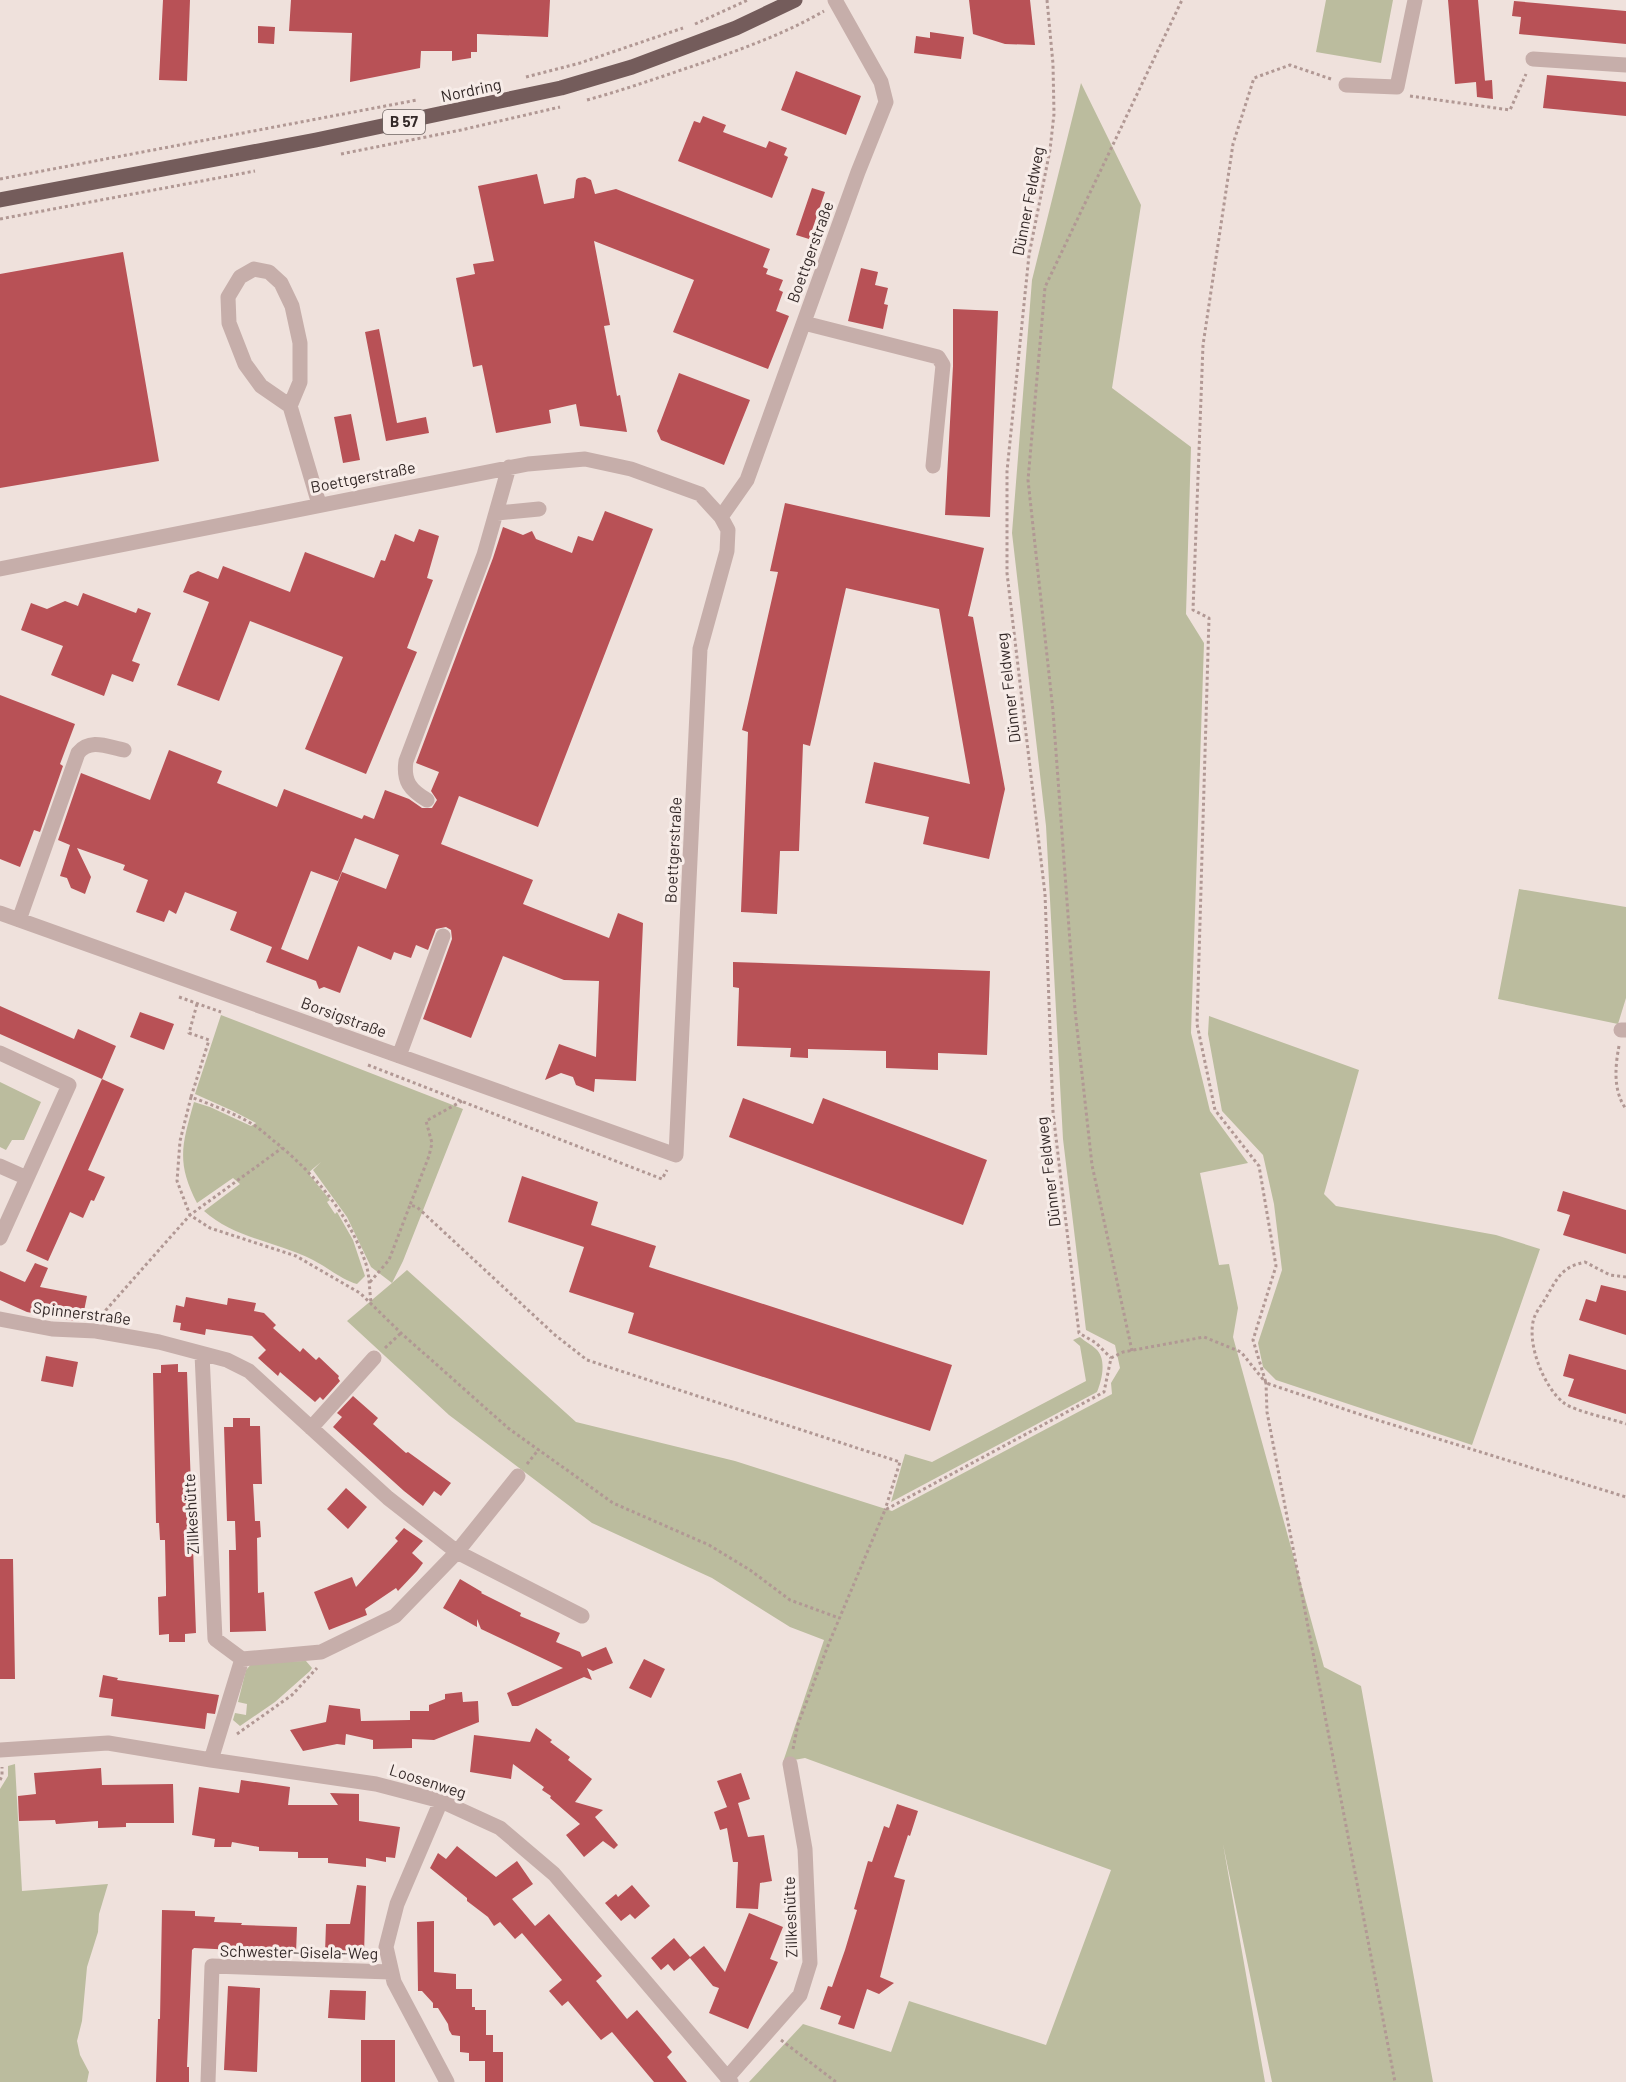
<svg xmlns="http://www.w3.org/2000/svg" width="1626" height="2082" viewBox="0 0 1626 2082" font-family="Barlow,sans-serif">
<style>
.green{fill:#bbbc9e}
.building{fill:#b85156;fill-rule:evenodd}
.lines{fill:none;stroke-linecap:round;stroke-linejoin:round}
.path{stroke:#b19894;stroke-width:3;stroke-dasharray:3 3;stroke-linecap:butt}
.minor{stroke:#c6aeaa;stroke-width:15}
.major{stroke:#745c5b;stroke-width:15}
.labels{text-anchor:middle;stroke-width:6;stroke-linejoin:round;paint-order:stroke}
.shield{fill:#f7ece8;stroke:#6e6462;stroke-width:1.5}
.shield-label{font-size:15px;font-weight:bold;fill:#342928}
.street-label{font-size:16px;fill:#342928;stroke:#f7ece8}
</style>
<rect width="100%" height="100%" fill="#efe1dc"/>
<path class="green" d="M1326,0H1393L1381,63L1316,52Z
M1081,83L1141,205L1112,388L1191,447L1186,614L1204,643L1191,1033L1210,1111L1248,1163L1200,1173L1219,1265L1229,1264L1238,1308L1233,1337L1324,1667L1361,1686L1433,2082H1272L1223,1844L1265,2082H749L803,2024L891,2052L909,2001L1046,2045L1111,1870L805,1758L783,1762L824,1640L790,1627L712,1578L592,1523L449,1415L347,1321L392,1283L371,1267L347,1217L313,1170L321,1162L308,1173L330,1200L327,1202L335,1214L337,1212L353,1240L365,1276L357,1284C342,1280 327,1267 313,1260C277,1242 234,1238 204,1211L240,1184L233,1178L197,1203C176,1162 182,1145 194,1102L210,1107L251,1126L256,1123L233,1111L195,1094L221,1015L463,1109L403,1261L392,1283L407,1270L576,1422L735,1461L892,1511L1112,1394L1111,1383L1120,1368L1115,1345L1086,1330L1063,1139L1046,826L1012,533L1032,280Z
M1519,889L1626,907V998L1618,1024L1498,999Z
M1209,1016L1359,1070L1324,1194L1336,1206L1496,1235L1540,1249L1472,1445L1276,1380L1263,1367L1258,1343L1282,1270L1274,1204L1263,1155L1222,1111L1208,1034Z
M0,1082L41,1102L24,1140H12L6,1150L0,1147Z
M1080,1337C1085,1342 1091,1344 1096,1349C1107,1359 1102,1380 1097,1392L891,1502L905,1454L932,1462L1086,1381L1080,1346L1073,1340Z
M306,1661L312,1668L310,1671L275,1702L240,1726L233,1720L235,1713L246,1715L247,1704L238,1702L246,1670L253,1662Z
M15,1764L22,1891L108,1884L99,1914L98,1932L87,1967L82,2021L77,2041L80,2055L89,2072L87,2082H0V1789L8,1776V1766Z"/>
<path class="building" d="M163,0H190L187,81L159,80Z
M291,0H550L548,37L477,34V52H471V58L452,61V51H421L420,68L350,82L352,33L289,31Z
M969,0H1030L1035,45L1005,44L973,34Z
M1448,0H1478L1485,81H1482L1492,80L1493,99L1477,97L1476,82L1455,84Z
M1514,1L1626,11V44L1519,34L1521,17L1512,16Z
M258,26L275,27L274,44L258,43Z
M930,32L964,37L961,59L914,53L916,36L930,38Z
M796,71L861,96L846,135L781,110Z
M1547,75L1626,82V116L1543,108Z
M703,116L726,125L723,132L766,148L769,141L787,148L784,155L788,157L772,198L678,161L694,121L700,123Z
M537,174L544,204L574,198L576,180L578,178L585,177L591,180L595,194L616,189L770,249L763,267L768,269L766,274L783,280L779,290L783,292L776,311L789,316L768,369L673,332L694,280L594,241L610,325L604,326L617,396L620,395L627,432L580,426L576,404L549,410L551,423L496,433L482,365L473,367L456,278L475,274L473,264L494,261L478,186Z
M812,188L825,192L809,239L796,235Z
M123,252L159,461L0,488V274Z
M861,268L878,272L875,285L888,288L884,304L888,305L883,329L848,321Z
M953,309L998,311L990,517L945,515L953,366Z
M379,329L397,423L426,417L429,433L386,441L365,332Z
M679,373L750,400L724,465L661,440L657,431Z
M351,414L360,460L343,463L334,417Z
M785,503L984,548L968,616L973,617L1005,789L989,859L923,844L929,817L865,803L874,762L970,784L939,609L846,588L810,746L803,744L799,851H780L777,914L741,912L748,732L742,730L778,572L770,571Z
M605,511L653,529L538,827L459,796L441,844L533,880L523,904L609,938L618,913L643,923L636,1081L595,1079L594,1092L576,1085L573,1077L561,1073L545,1080L559,1044L596,1057L599,981L564,980L503,956L471,1038L423,1019L452,939L451,930L446,927L436,929L428,950L416,945L411,958L394,952L391,960L358,946L340,993L324,987L319,989L316,981L266,962L272,947L230,930L237,912L185,892L176,914L169,910L164,922L136,912L148,880L123,870L125,865L77,848L91,877L85,894L71,888L67,878L60,876L70,845L58,840L81,773L150,800L169,750L222,771L217,783L277,807L284,789L362,819L364,815L374,819L385,790L409,799L422,808H432L437,800L431,791L439,772L416,763L493,558L503,527L523,535L532,531L536,539L572,553L578,536L593,541ZM355,838L399,855L386,889L342,872L308,960L281,949L311,871L338,881Z
M419,529L439,536L427,578L433,580L407,648L417,652L366,774L305,749L343,657L250,621L219,701L177,685L209,602L183,592L190,575L198,571L218,579L223,566L290,592L305,552L374,578L381,560L385,561L395,534L414,542Z
M83,593L136,613L138,608L151,613L132,661L140,664L133,682L112,674L104,696L51,675L63,646L21,630L31,603L47,609L65,601L78,606Z
M0,695L75,724L60,764L63,766L40,832L34,830L20,867L0,859Z
M733,962L990,971L987,1055L938,1053V1070L886,1068V1051L808,1049V1058L790,1057L791,1048L737,1046L739,988L733,987Z
M0,1006L74,1039L78,1029L116,1046L102,1079L0,1034Z
M140,1012L174,1024L164,1050L130,1037Z
M102,1079L124,1089L88,1170L105,1177L94,1201L91,1200L83,1218L70,1212L48,1261L26,1251Z
M743,1098L813,1124L823,1098L987,1160L963,1225L729,1137Z
M522,1176L598,1202L591,1225L656,1246L649,1267L952,1365L930,1431L628,1333L634,1313L569,1292L584,1247L508,1222Z
M1563,1191L1626,1210V1254L1563,1235L1570,1215L1557,1211Z
M35,1263L48,1268L40,1287L87,1296L82,1321L67,1320L27,1312L0,1300V1271L25,1282Z
M1601,1285L1626,1291V1335L1579,1320L1586,1299L1596,1302Z
M186,1297L227,1305L228,1298L256,1303L254,1311L264,1313L276,1325L273,1328L300,1352L303,1348L316,1360L319,1357L339,1376L338,1378L340,1381L323,1400L320,1397L315,1402L280,1372L278,1376L258,1358L266,1350L252,1336L206,1329L205,1335L180,1330L181,1323L173,1322L176,1305L184,1307Z
M1569,1354L1626,1370V1414L1568,1396L1574,1379L1563,1376Z
M46,1356L78,1362L73,1387L41,1381Z
M178,1364V1372H187L196,1633L185,1634V1642H169V1634L159,1635L158,1597L166,1596V1587L165,1540H160L159,1523H156L153,1373H161V1365Z
M353,1396L378,1418L373,1424L406,1453L408,1452L451,1483L441,1496L434,1491L423,1506L404,1491L333,1427L342,1417L337,1413Z
M233,1418H250V1426H260L262,1484H253L254,1501L255,1521H260L261,1537L257,1538L258,1593L264,1592L266,1631L230,1632L229,1550H236L235,1521H227L224,1427H233Z
M346,1488L367,1507L348,1529L327,1509Z
M404,1528L423,1541L412,1553L423,1563L417,1571L398,1591L396,1588L365,1609L367,1615L329,1630L314,1592L352,1577L356,1587L398,1541L395,1538Z
M0,1559H13L15,1679H0Z
M460,1579L482,1592L481,1593L521,1613L520,1616L560,1633L556,1642L580,1652L582,1657L606,1647L613,1663L593,1671L587,1668L592,1680L584,1677L518,1706H512L507,1693L563,1668L481,1629L477,1619V1627L443,1608Z
M644,1659L665,1669L651,1698L629,1688Z
M103,1675L118,1678L117,1680L219,1695L215,1714L207,1713L205,1729L111,1716L113,1699L99,1697Z
M462,1692L463,1702L478,1701L479,1722L434,1740L412,1739V1748L373,1749V1740L346,1734L345,1745L337,1744L303,1751L290,1730L326,1722L329,1705L360,1709L361,1721L410,1720V1711H429V1705L445,1699V1694Z
M536,1728L552,1740L550,1742L570,1757L568,1760L592,1779L575,1802L603,1810L595,1817L618,1845L614,1849L603,1841L584,1857L566,1835L580,1824L550,1798L551,1796L542,1790L544,1787L513,1764L511,1779L470,1772L474,1735L530,1742Z
M101,1768L102,1785L173,1784L174,1823H126V1827L98,1828V1821L56,1824L55,1820L19,1821L18,1796L36,1794L34,1773Z
M741,1773L750,1799L738,1803L748,1837L764,1835L772,1881L760,1883L758,1909L736,1908L738,1862H733L727,1828L720,1830L714,1812L735,1804L727,1807L717,1781Z
M241,1780L290,1787L288,1805H338L330,1793L359,1794V1821L400,1827L395,1858L386,1857V1862L366,1858V1867L328,1863V1858H298V1852L259,1851V1847L232,1842L231,1847H214L215,1839L192,1835L199,1787L239,1793Z
M897,1804L918,1811L910,1836L908,1835L894,1877L905,1880L880,1977L894,1983L879,1994L867,1989L854,2029L838,2024L841,2016L820,2009L828,1986L832,1987L845,1950L857,1910L854,1909L868,1861L872,1862L884,1826L889,1828Z
M457,1846L496,1877L517,1861L533,1884L512,1899L535,1926L549,1914L602,1976L596,1981L627,2019L637,2010L659,2036L672,2052L667,2057L687,2082H654L612,2032L601,2040L568,2001L562,2006L549,1991L562,1980L522,1933L515,1939L500,1922L494,1926L488,1917L467,1901V1898L430,1868L438,1853L446,1859Z
M357,1885L366,1886L364,1954L325,1953L326,1924H350Z
M632,1885L650,1906L635,1919L630,1914L621,1921L605,1903L616,1894L618,1897Z
M162,1910L195,1911V1916L215,1917L214,1922L242,1923L241,1925L297,1927L296,1953L194,1948L192,1950L187,2067H189V2082H156L158,2019H160Z
M749,1913L783,1927L770,1959L778,1962L748,2029L709,2013L719,1988L713,1986L690,1958L674,1971L668,1964L661,1970L651,1958L674,1938L690,1957L704,1946L725,1972Z
M434,1921V1972L456,1974V1989H472V2007H475V2010H486V2035H493V2052H503V2082H485V2061H469V2053L460,2052V2036L452,2035L449,2030L448,2024L438,2008H433V2003L422,1991H418L417,1922Z
M228,1986L260,1988L257,2072L224,2070Z
M330,1990L366,1991L365,2020L328,2018Z
M361,2040H395V2082H361Z"/>
<g class="lines">
<path class="path" d="M1047,0L1053,64L1054,114L1050,150L1029,255L1007,471V573L1045,894L1053,1112L1079,1333L1096,1343L1111,1358
M695,24L748,0
M526,77L580,63L683,28
M1331,79L1290,65L1254,78L1233,144L1203,345L1193,610L1209,618L1197,1024L1215,1110L1259,1166L1276,1266L1253,1340L1266,1383L1374,1419L1626,1497
M1410,96L1510,110L1526,74
M587,100C627,89 666,75 705,62C747,47 786,33 824,11
M341,154L461,130L560,107
M0,179L417,100
M0,219L255,171
M179,997L221,1012
M197,1004L189,1033L209,1040L191,1097C212,1105 234,1113 254,1125C263,1131 271,1139 279,1145C317,1177 348,1214 365,1261C370,1275 369,1288 371,1302
M1619,1046C1615,1067 1613,1091 1626,1109
M368,1065L662,1179L667,1170
M191,1097L180,1141L177,1181L190,1215L210,1228L296,1256L360,1293L401,1333L508,1428L613,1503L709,1545L750,1570L790,1600L839,1618
M462,1101L426,1121L432,1143L429,1156L410,1205L417,1207L555,1335L587,1360L900,1462L885,1510
M1626,1277L1610,1275L1585,1262C1563,1267 1559,1275 1548,1294C1544,1302 1537,1310 1534,1318C1526,1343 1544,1388 1564,1403C1576,1412 1610,1418 1626,1424
M370,1282L389,1260L410,1205
M103,1316L106,1310L190,1215L282,1148
M385,1348L401,1333
M1132,1351L1092,1165L1075,1010L1053,711L1028,480L1045,287L1182,0
M1111,1358L1123,1352L1204,1337L1241,1352L1266,1383L1267,1412L1395,2082
M527,1464L539,1449
M237,1734L292,1695L317,1668
M793,1749L798,1724L829,1643L885,1510L1104,1392L1111,1358
M0,1780L2,1776V1767
M781,2040L836,2082"/>
<path class="minor" d="M1533,59L1626,65
M1346,85L1397,87L1415,0
M804,323L938,357L943,365L933,466
M290,406L261,386L245,364L229,323L228,297L240,277L254,269L269,272L281,283L292,306L300,343V382L290,406L319,504
M497,513L539,509
M721,517L747,480L858,172L886,102L881,82L835,0
M0,569L528,464L585,459L631,469L700,494L721,517L728,530L727,551L700,649L676,1155L0,913
M427,800C410,790 403,781 406,761L484,555L509,467
M19,920L78,753C90,738 108,747 124,750
M1621,1030H1626
M0,1053L69,1085L0,1238
M399,1056L443,936
M0,1166L27,1178
M0,1319L52,1329L96,1331L159,1342L227,1360L249,1371L388,1498L457,1552L395,1616L321,1652L242,1659
M202,1354L215,1639L242,1659L211,1760
M311,1428L374,1358
M518,1476L457,1552L582,1616
M0,1750L108,1743L211,1760L376,1784L441,1801L500,1828L554,1874L731,2082
M441,1801L397,1904L386,1947L394,1982L447,2082
M727,2078L800,1995L810,1963L805,1849L790,1764
M208,2082L212,1966L391,1972"/>
<path class="major" d="M0,200L316,140L561,88L632,67L736,28L795,0"/>
</g>
<g class="labels">
<rect class="shield" x="383" y="110" width="42" height="24" rx="4.5"/>
<g class="shield-label">
<text x="404" y="127">B 57</text>
</g>
<g class="street-label">
<text transform="translate(471 90) rotate(-12)" y="6">Nordring</text>
<text transform="translate(1028 201) rotate(-79)" y="6">Dünner Feldweg</text>
<text transform="translate(810 252) rotate(-70)" y="6">Boettgerstraße</text>
<text transform="translate(363 477) rotate(-11)" y="6">Boettgerstraße</text>
<text transform="translate(1008 688) rotate(-97)" y="6">Dünner Feldweg</text>
<text transform="translate(673 850) rotate(-87)" y="6">Boettgerstraße</text>
<text transform="translate(344 1017) rotate(20)" y="6">Borsigstraße</text>
<text transform="translate(1048 1172) rotate(-97)" y="6">Dünner Feldweg</text>
<text transform="translate(82 1313) rotate(7)" y="6">Spinnerstraße</text>
<text transform="translate(191 1514) rotate(-93)" y="6">Zillkeshütte</text>
<text transform="translate(428 1781) rotate(18)" y="6">Loosenweg</text>
<text transform="translate(790 1917) rotate(-92)" y="6">Zillkeshütte</text>
<text transform="translate(299 1952) rotate(1)" y="6">Schwester-Gisela-Weg</text>
</g>
</g>
</svg>
